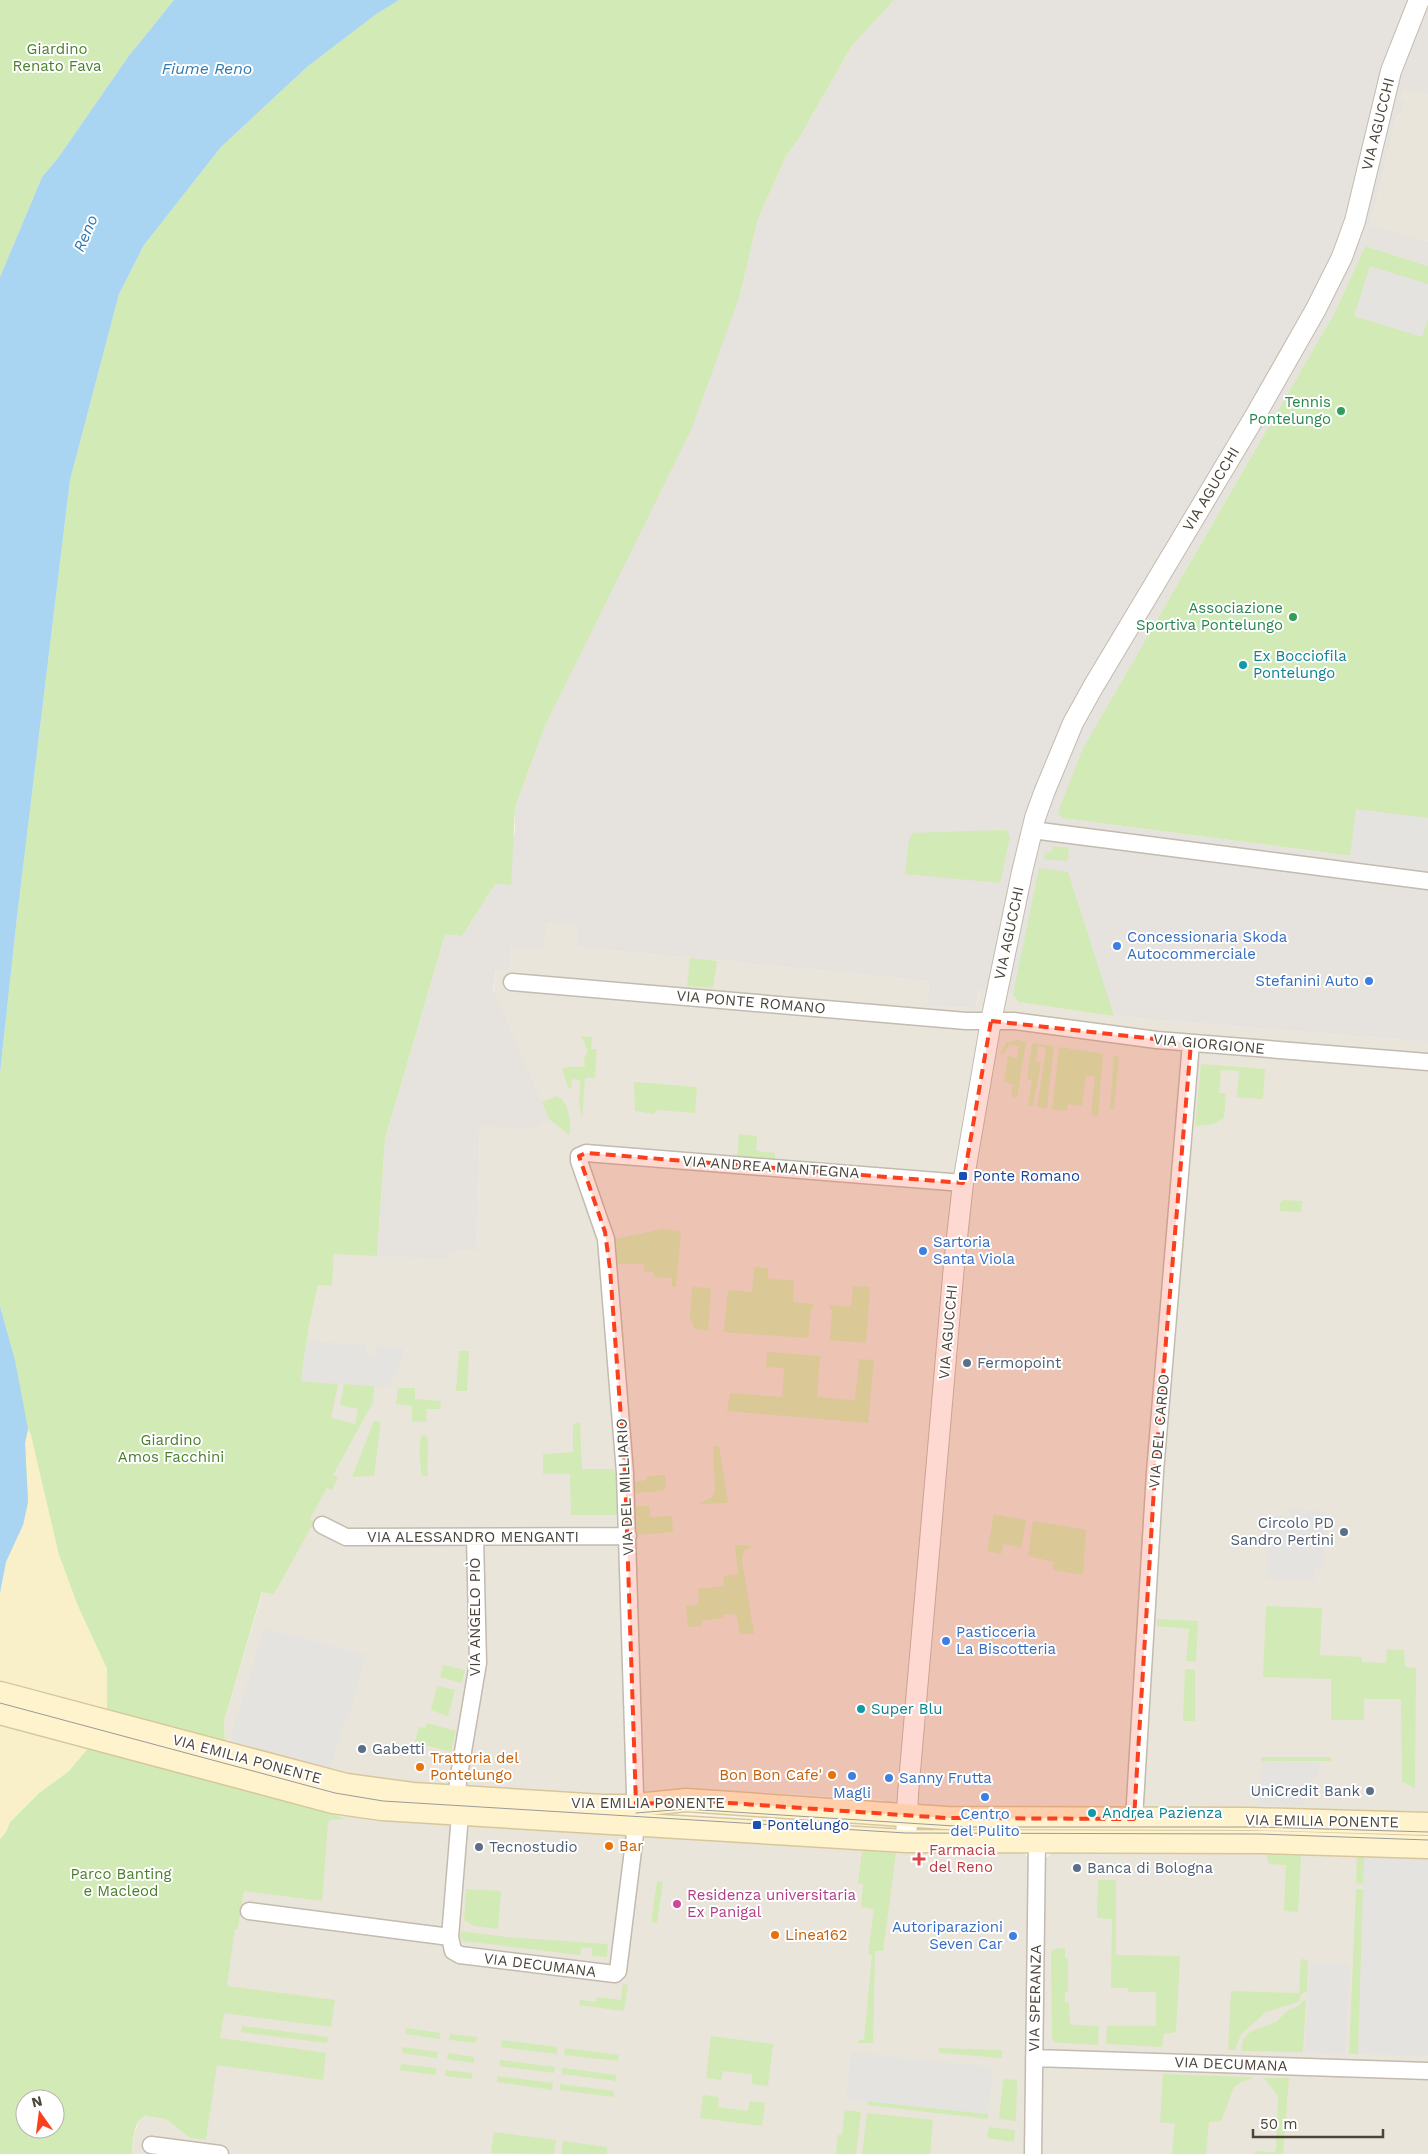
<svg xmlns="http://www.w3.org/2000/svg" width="1428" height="2154" viewBox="0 0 1428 2154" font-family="'Work Sans',sans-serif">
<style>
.residential{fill:#eae5da}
.industrial{fill:#e6e2dd}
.green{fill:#d2eab5;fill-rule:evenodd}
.sand{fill:#f9efc9}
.parking{fill:#e5e3e0}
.water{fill:#a9d4f2}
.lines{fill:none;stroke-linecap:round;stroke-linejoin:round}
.minor-casing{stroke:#c2bbae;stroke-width:19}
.tertiary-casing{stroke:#c2bbae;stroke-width:22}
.secondary-casing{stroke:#d6c79b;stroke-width:25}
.minor{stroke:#fff;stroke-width:16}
.tertiary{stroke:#fff;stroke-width:20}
.secondary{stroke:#fff3cd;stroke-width:22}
.tram{stroke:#9a9a9a;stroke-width:1}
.marked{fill:#fc3f1d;fill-opacity:0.2;stroke:#fc3f1d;stroke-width:4;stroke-dasharray:10 6;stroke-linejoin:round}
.leisure-dot{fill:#2e9e5b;stroke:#fff;stroke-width:2}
.culture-dot{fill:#0f9aa8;stroke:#fff;stroke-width:2}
.shop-dot{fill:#3f7fe0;stroke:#fff;stroke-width:2}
.transit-dot{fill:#1a4fb4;stroke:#fff;stroke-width:2}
.service-dot{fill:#5c6f8a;stroke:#fff;stroke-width:2}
.food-dot{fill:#e8710a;stroke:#fff;stroke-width:2}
.health-dot{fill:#e0444e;stroke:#fff;stroke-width:2}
.hotel-dot{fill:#d1479c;stroke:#fff;stroke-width:2}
.labels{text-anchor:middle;stroke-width:4;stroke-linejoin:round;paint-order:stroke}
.park-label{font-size:15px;fill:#4a7f2a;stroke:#fff}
.street-label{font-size:15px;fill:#4b4439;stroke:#fff}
.leisure-label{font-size:15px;fill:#27864d;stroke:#fff;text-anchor:end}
.culture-label{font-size:15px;fill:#0d838f;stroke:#fff;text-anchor:start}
.shop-label{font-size:15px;fill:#366cbe;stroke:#fff;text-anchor:start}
.transit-label{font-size:15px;fill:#164399;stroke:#fff;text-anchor:start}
.service-label{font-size:15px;fill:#4e5e75;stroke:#fff;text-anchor:start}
.food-label{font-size:15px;fill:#c56008;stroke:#fff;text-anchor:start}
.health-label{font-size:15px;fill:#be3a42;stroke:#fff;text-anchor:start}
.hotel-label{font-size:15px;fill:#b23c85;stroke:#fff;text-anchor:start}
.water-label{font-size:16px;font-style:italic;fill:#2e7ab2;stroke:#fff}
</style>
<rect width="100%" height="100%" fill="#f6f3ec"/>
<path class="residential" d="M1404,88L1428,95V241L1371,224L1397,116L1401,114V99Z
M546,923L579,926L577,947L929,981L927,1006L972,1008L977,1004L979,991L1013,995L1019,1002L1133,1018L1428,1042V1816L1259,1811L1257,1808H919L915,1803L897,1802L896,1805H885L882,1800L736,1791L732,1796L616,1798L613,1794L466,1787L465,1781L450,1780L448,1786L353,1779L225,1743L224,1721L263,1591L313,1522L309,1520L327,1488L338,1477L333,1476L301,1381L309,1326L318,1285H332L334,1253L448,1260L449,1250H477L480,1126L496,970H509L512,946Z
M331,1810L449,1824L452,1827L468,1828L469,1825L525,1827L529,1830L579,1833L583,1830L625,1834L626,1838L644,1839L647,1835L1023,1851L1027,1857H1048L1052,1852L1055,1850L1428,1855V2154H132L134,2135L140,2118L144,2116L166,2119L190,2138L206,2140L234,1934L235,1928L238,1929L244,1891L328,1824Z"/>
<path class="industrial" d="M894,0H1428V95L1404,89L1401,99L1404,103L1401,114L1397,116L1371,224L1428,241V266L1365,246L1336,310L1083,748L1062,818L1428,866V1042L1133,1018L1019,1002L1013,995L979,991L976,1006L972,1008L927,1006L929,981L577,947L578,926L546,923L543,949L512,946L509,970H496L493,990L549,1119L535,1129L480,1126L477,1250H449V1260L377,1256L385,1139L445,935L462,936L496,883L515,832V808L545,726L614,584L740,295L758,219L787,154L798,140L851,47Z"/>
<path class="green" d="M0,0H174L128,57L58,158L42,177L0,277Z
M399,0H894L851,47L798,140L787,154L758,219L740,295L691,430L545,726L515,808L511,885L496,883L462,936L445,935L385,1139L377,1256L334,1254L332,1286L318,1285L309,1326L301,1381L338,1384L331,1418L355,1424L358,1409L340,1405L344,1384L374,1386L373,1402L333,1475L338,1477L332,1490L327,1488L310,1519L314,1522L274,1594L262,1592L224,1721L225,1743L107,1712V1669L77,1604L59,1555L0,1593L16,1542L23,1525L15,1360L0,1306V1073L17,917L70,480L119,294L144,245L221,147L307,67L375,15Z
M1365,246L1428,266V866L1062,818L1058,812L1083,748L1336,310Z
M1001,830H1007L1010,837L1000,883L905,874L909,840L913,833Z
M1053,846L1069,848L1067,861L1044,859L1045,853L1052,852Z
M1039,868L1068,872L1114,1016L1019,1002L1013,995Z
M690,958L717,961L713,988L687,986Z
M581,1036L592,1037L591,1049H597L595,1078H585L582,1118L579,1101L580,1080L572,1079L571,1089L568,1087L562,1069C572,1064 576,1069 585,1066L584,1058L588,1051Z
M1017,1040L1026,1042L1017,1098L1011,1096L1013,1084L1004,1082L1008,1056L1017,1058L1019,1046L1009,1045L1003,1055L1000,1054L1006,1043Z
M1032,1043L1054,1046L1047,1108L1037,1107L1046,1048L1038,1046L1036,1061L1041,1062L1033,1106L1028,1105L1032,1080L1027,1079Z
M1059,1047L1103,1054L1098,1116L1091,1115L1095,1077L1086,1075L1082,1106L1068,1104L1067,1111L1052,1109Z
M1114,1056L1119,1057L1114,1110L1110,1109Z
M1201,1064L1265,1069L1263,1099L1237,1097L1239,1071L1221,1070L1219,1093H1226L1224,1118L1214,1124L1195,1126Z
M634,1082L697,1087L695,1113L658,1110L653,1114L635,1111Z
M557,1096C569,1101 571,1121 570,1133L569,1135L549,1119L542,1102Z
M739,1134L757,1136L756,1151L775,1153V1159L737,1156Z
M1283,1200L1302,1201L1301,1212L1280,1211V1204Z
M662,1229L681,1231L676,1287H672V1278L654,1277V1272H644V1264H617L615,1239Z
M754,1267L768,1268V1278L794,1281L793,1302L815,1304L811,1310L808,1338L722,1332L724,1330L728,1290L752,1292Z
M853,1286L870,1287L866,1343L830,1340L832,1311L828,1305L851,1307Z
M692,1287L711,1288L708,1331L695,1329L690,1319Z
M459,1351H469L467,1391H456Z
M767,1352L820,1356L817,1397L850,1400H855L859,1359L874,1360L868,1423L727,1411L730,1393L782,1397L784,1368L766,1367Z
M398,1388H415V1399L441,1401L440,1409H427L426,1422L412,1421V1406L396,1404Z
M374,1421L381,1422L374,1476L352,1477Z
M580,1422L582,1469H614L615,1473H617L618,1515H571L570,1474H543V1454L573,1452V1425Z
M422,1435L427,1436C430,1450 426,1463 428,1476H422C420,1463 418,1447 422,1435Z
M719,1446L728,1503L699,1504L712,1497L715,1492L713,1447Z
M665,1475L666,1485L663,1491L635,1493V1482L646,1480L648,1476Z
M636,1506H649L650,1517L672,1516L673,1532L637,1535Z
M994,1514L1026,1520L1021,1548L1003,1544L1001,1554L987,1551Z
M1033,1521L1086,1530L1083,1575L1053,1570L1054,1562L1028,1556Z
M735,1545L752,1546L744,1551L742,1560L754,1634H740L736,1614L723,1615V1618L702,1621V1626L688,1627L686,1606L699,1604L698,1589L724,1586L723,1576L738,1574Z
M1266,1606L1322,1608L1320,1655L1362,1657V1662L1386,1663L1387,1649L1404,1650L1405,1667L1416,1668L1415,1788L1402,1782L1401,1699H1364V1720H1331V1679L1263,1677Z
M1157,1619L1198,1621L1196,1662L1186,1661L1189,1629L1157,1626Z
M443,1665L465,1670L462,1683L440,1677Z
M1185,1669L1195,1670V1721H1183Z
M437,1686L455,1690L448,1716L431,1710Z
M427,1723L456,1731L451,1752L415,1742L419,1727L425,1728Z
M89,1747L330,1811L334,1815L345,1819L330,1820L328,1824L322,1901L244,1891L238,1929H235L227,1986L335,2000L331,2027L224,2013L220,2038L326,2053L323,2080L217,2065L206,2140L190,2138L166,2119L144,2116C133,2122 133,2143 132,2154H0V1839L6,1832L10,1822L39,1793L69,1771ZM25,2099H55V2129H25Z
M1261,1757H1331V1761H1261Z
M862,1851L896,1853L883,1951H875L873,2043H858V2041L864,2039L872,1955L868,1954L874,1909L861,1907L863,1884L858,1883Z
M1266,1855L1301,1856L1298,1912L1284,1911L1286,1865L1269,1864Z
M1357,1857H1371L1364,1870L1363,1884L1356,1883Z
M1098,1880H1116V1955L1180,1956L1176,2032L1164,2034L1162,2047L1106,2044L1107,2026H1156V1992H1128V1988H1111L1112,1919L1097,1918Z
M657,1881L663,1882L657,1923L651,1922Z
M466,1889L501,1891L498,1929L474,1926L464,1920Z
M1356,1889H1363L1364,2054H1349Z
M461,1931L506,1937L608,1944L607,1957L592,1956V1948L582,1947L580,1955L463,1941L460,1937Z
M1065,1948V1958H1068V1992H1065V2002L1069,2003L1070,2023L1073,2025L1099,2026L1098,2045L1061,2043L1055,2042L1052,2039L1051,1953L1053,1949Z
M1301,1959L1308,1960L1307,1991L1302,1994L1298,2002L1266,2012L1241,2034L1235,2050H1228L1231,1991L1299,1993Z
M623,1984L628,1985L624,2011L579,2005L580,2000L596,2002L597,1997L621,2000Z
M1306,1999L1303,2052L1241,2051L1243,2040L1250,2032L1276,2022L1287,2011L1298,2006Z
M242,2026L328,2037L327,2043L241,2032Z
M406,2028L440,2033V2039L405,2034Z
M450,2034L477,2037L476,2043L449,2040Z
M711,2036L773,2044L768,2086L752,2084V2074L723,2071L721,2080L706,2078Z
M502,2040L557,2047V2054L501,2047Z
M403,2047L438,2052L437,2058L402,2053Z
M565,2048L619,2055L618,2061L564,2055Z
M939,2048L1002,2050V2058L939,2053Z
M448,2053L474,2057V2063L447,2059Z
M500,2060L555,2067L554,2073L499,2066Z
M401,2064L436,2068L435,2075L400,2070Z
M562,2068L616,2075V2081L562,2074Z
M446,2070L472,2073V2079L445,2076Z
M1163,2074L1252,2077L1251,2079L1241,2082L1234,2087L1221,2121L1209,2122L1206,2154H1172L1175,2124L1160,2122Z
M497,2076L553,2083L552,2090L497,2082Z
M1264,2078H1289L1283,2154H1255V2151L1274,2152L1276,2150L1278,2096Z
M1005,2079L1017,2080L1016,2121L999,2119L1003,2080Z
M560,2084L614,2091L613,2097L560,2090Z
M703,2095L719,2097L718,2107L748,2111L750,2101L765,2103L762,2126L700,2118Z
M868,2101L988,2114V2119L867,2105Z
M845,2110L861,2112L856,2154H836L838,2135L842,2134Z
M867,2113L933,2120L930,2154H862Z
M989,2127L1015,2130L1014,2142L987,2138Z
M494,2132L556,2140L554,2154L491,2153Z
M563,2141L607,2147V2154H561Z"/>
<path class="sand" d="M28,1429L31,1435L59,1555L77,1604L107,1669V1712L89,1747L69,1771L39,1793L10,1822L6,1832L0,1839V1593L6,1562L23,1525L28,1502L25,1443Z"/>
<path class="parking" d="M1370,266L1428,284V319L1422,337L1354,316Z
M1356,809L1428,818V866L1350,856Z
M306,1341L366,1345V1354L376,1355V1345L403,1348V1357L389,1387L301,1381Z
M1290,1509L1326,1511L1323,1568H1315L1314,1580L1267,1578L1269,1516L1290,1517Z
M264,1628L366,1655L347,1723L344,1722L330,1771L233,1745L231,1736Z
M1261,1761L1319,1762V1774L1305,1787V1806L1260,1805Z
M1364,1857L1428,1859V2056L1358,2054Z
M1310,1963L1350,1964L1345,2055L1305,2053Z
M851,2052L993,2067L988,2114L846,2099Z"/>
<path class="water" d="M174,0H399L375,15L307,67L221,147L144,245L119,294L70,480L17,917L0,1073V277L42,177L58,158L128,57Z
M0,1306L15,1360L28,1429L25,1443L28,1502L23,1525L6,1562L0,1593Z"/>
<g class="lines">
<g class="minor-casing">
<path id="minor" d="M1032,830L1428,881
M512,982L966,1021H1014L1157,1040L1428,1062
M322,1525L346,1537L628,1536
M475,1537L478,1663L458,1781L457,1797L460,1815L450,1937L453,1951L460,1955L615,1974L618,1971L636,1826L625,1473L606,1239L579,1161V1156L586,1153L963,1183
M1134,1819L1155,1472L1191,1043
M249,1911L450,1937
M1034,2058L1428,2071
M151,2145L220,2154
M1033,2154L1037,1842"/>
</g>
<g class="tertiary-casing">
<path id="tertiary" d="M906,1841L908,1794L954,1265L963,1183L991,1021L1022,872L1035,818L1044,793L1073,723L1093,687L1254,418L1316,309L1342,257L1355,221L1391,71L1419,0"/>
</g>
<g class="secondary-casing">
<path id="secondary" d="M0,1693L346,1785L413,1794L603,1806H627L686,1800L946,1818L1249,1819L1428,1824
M0,1713L333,1802L382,1809L906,1841L1266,1842L1428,1847"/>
</g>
<use href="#minor" class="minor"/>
<use href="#tertiary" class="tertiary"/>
<use href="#secondary" class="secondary"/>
<path class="tram" d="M0,1703L335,1793L383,1801L906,1833L1259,1834L1428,1840
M636,1813L686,1809L970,1827H1259L1428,1832"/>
</g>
<path class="marked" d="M991,1021L1191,1043L1155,1472L1134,1819L946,1818L686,1800L636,1805L625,1473L610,1269L605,1232L579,1156L586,1153L963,1183Z"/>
<g class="leisure-dot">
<circle cx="1341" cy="411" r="5"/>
<circle cx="1293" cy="617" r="5"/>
</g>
<g class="culture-dot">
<circle cx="1243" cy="665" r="5"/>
<circle cx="861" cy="1709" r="5"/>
<circle cx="1092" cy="1813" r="5"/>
</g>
<g class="shop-dot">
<circle cx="1117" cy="946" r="5"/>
<circle cx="1369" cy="981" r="5"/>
<circle cx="923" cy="1251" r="5"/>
<circle cx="946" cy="1641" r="5"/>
<circle cx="852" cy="1776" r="5"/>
<circle cx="889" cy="1778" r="5"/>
<circle cx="985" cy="1797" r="5"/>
<circle cx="1013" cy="1936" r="5"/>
</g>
<g class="transit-dot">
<rect x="958" y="1171" width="10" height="10" rx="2.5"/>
<rect x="752" y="1820" width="10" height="10" rx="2.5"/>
</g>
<g class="service-dot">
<circle cx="967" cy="1363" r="5"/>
<circle cx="1344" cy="1532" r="5"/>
<circle cx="362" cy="1749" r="5"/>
<circle cx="1370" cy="1791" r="5"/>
<circle cx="479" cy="1847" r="5"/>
<circle cx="1077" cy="1868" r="5"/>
</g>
<g class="food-dot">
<circle cx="420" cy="1767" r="5"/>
<circle cx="832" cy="1775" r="5"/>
<circle cx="609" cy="1846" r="5"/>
<circle cx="775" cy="1935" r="5"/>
</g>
<path class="health-dot" d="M916.5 1851.5h5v5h5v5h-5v5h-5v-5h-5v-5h5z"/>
<circle class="hotel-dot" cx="677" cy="1904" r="5"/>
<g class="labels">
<g class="park-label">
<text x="57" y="54">Giardino<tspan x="57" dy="17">Renato Fava</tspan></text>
<text x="171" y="1445">Giardino<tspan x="171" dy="17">Amos Facchini</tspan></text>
<text x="121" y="1879">Parco Banting<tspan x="121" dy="17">e Macleod</tspan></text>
</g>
<g class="street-label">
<text transform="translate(1378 124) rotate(-76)" y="5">VIA AGUCCHI</text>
<text transform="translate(1211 489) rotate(-59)" y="5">VIA AGUCCHI</text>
<text transform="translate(1009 933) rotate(-78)" y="5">VIA AGUCCHI</text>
<text transform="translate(751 1002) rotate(5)" y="5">VIA PONTE ROMANO</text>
<text transform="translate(1209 1044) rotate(5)" y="5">VIA GIORGIONE</text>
<text transform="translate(771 1167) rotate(4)" y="5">VIA ANDREA MANTEGNA</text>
<text transform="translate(948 1332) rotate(-85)" y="5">VIA AGUCCHI</text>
<text transform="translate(1159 1431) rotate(-85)" y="5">VIA DEL CARDO</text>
<text transform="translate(625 1487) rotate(-93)" y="5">VIA DEL MILLIARIO</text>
<text x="473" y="1542">VIA ALESSANDRO MENGANTI</text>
<text transform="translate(475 1617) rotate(-90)" y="5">VIA ANGELO PIÒ</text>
<text transform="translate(247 1759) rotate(15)" y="5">VIA EMILIA PONENTE</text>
<text x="648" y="1808">VIA EMILIA PONENTE</text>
<text transform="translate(1322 1821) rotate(1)" y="5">VIA EMILIA PONENTE</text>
<text transform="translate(540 1965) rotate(7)" y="5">VIA DECUMANA</text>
<text transform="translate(1035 1998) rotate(-89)" y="5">VIA SPERANZA</text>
<text transform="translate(1231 2064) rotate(2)" y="5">VIA DECUMANA</text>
</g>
<g class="leisure-label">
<text x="1331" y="407">Tennis<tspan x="1331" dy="17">Pontelungo</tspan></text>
<text x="1283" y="613">Associazione<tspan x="1283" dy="17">Sportiva Pontelungo</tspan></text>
</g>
<g class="culture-label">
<text x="1253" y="661">Ex Bocciofila<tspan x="1253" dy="17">Pontelungo</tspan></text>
<text x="871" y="1714">Super Blu</text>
<text x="1102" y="1818">Andrea Pazienza</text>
</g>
<g class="shop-label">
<text x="1127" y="942">Concessionaria Skoda<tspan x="1127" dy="17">Autocommerciale</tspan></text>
<text x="1359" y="986" text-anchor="end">Stefanini Auto</text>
<text x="933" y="1247">Sartoria<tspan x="933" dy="17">Santa Viola</tspan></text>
<text x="956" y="1637">Pasticceria<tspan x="956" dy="17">La Biscotteria</tspan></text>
<text x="899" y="1783">Sanny Frutta</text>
<text x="852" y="1798" text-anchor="middle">Magli</text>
<text x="985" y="1819" text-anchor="middle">Centro<tspan x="985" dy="17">del Pulito</tspan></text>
<text x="1003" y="1932" text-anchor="end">Autoriparazioni<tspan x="1003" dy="17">Seven Car</tspan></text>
</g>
<g class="transit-label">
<text x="973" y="1181">Ponte Romano</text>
<text x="767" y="1830">Pontelungo</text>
</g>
<g class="service-label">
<text x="977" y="1368">Fermopoint</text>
<text x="1334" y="1528" text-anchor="end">Circolo PD<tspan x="1334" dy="17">Sandro Pertini</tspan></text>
<text x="372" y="1754">Gabetti</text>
<text x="1360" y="1796" text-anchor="end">UniCredit Bank</text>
<text x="489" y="1852">Tecnostudio</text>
<text x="1087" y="1873">Banca di Bologna</text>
</g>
<g class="food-label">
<text x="430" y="1763">Trattoria del<tspan x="430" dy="17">Pontelungo</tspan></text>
<text x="822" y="1780" text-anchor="end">Bon Bon Cafe'</text>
<text x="619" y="1851">Bar</text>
<text x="785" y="1940">Linea162</text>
</g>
<g class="health-label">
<text x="929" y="1855">Farmacia<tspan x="929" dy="17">del Reno</tspan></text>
</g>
<g class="hotel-label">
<text x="687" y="1900">Residenza universitaria<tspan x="687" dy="17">Ex Panigal</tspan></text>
</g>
<g class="water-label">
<text x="207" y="74">Fiume Reno</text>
<text transform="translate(85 233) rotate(-67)" y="6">Reno</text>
</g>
</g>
<g transform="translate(40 2114) rotate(346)"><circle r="24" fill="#ffffff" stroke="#b7b4b0"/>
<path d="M0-4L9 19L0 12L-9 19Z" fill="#fc3f1d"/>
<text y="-8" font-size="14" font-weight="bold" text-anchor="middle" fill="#4b4439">N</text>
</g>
<path d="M1253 2129v8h130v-8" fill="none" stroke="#4b4439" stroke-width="2.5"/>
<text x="1260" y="2129" font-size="15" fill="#4b4439" stroke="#ffffff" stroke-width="4" paint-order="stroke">50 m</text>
</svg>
